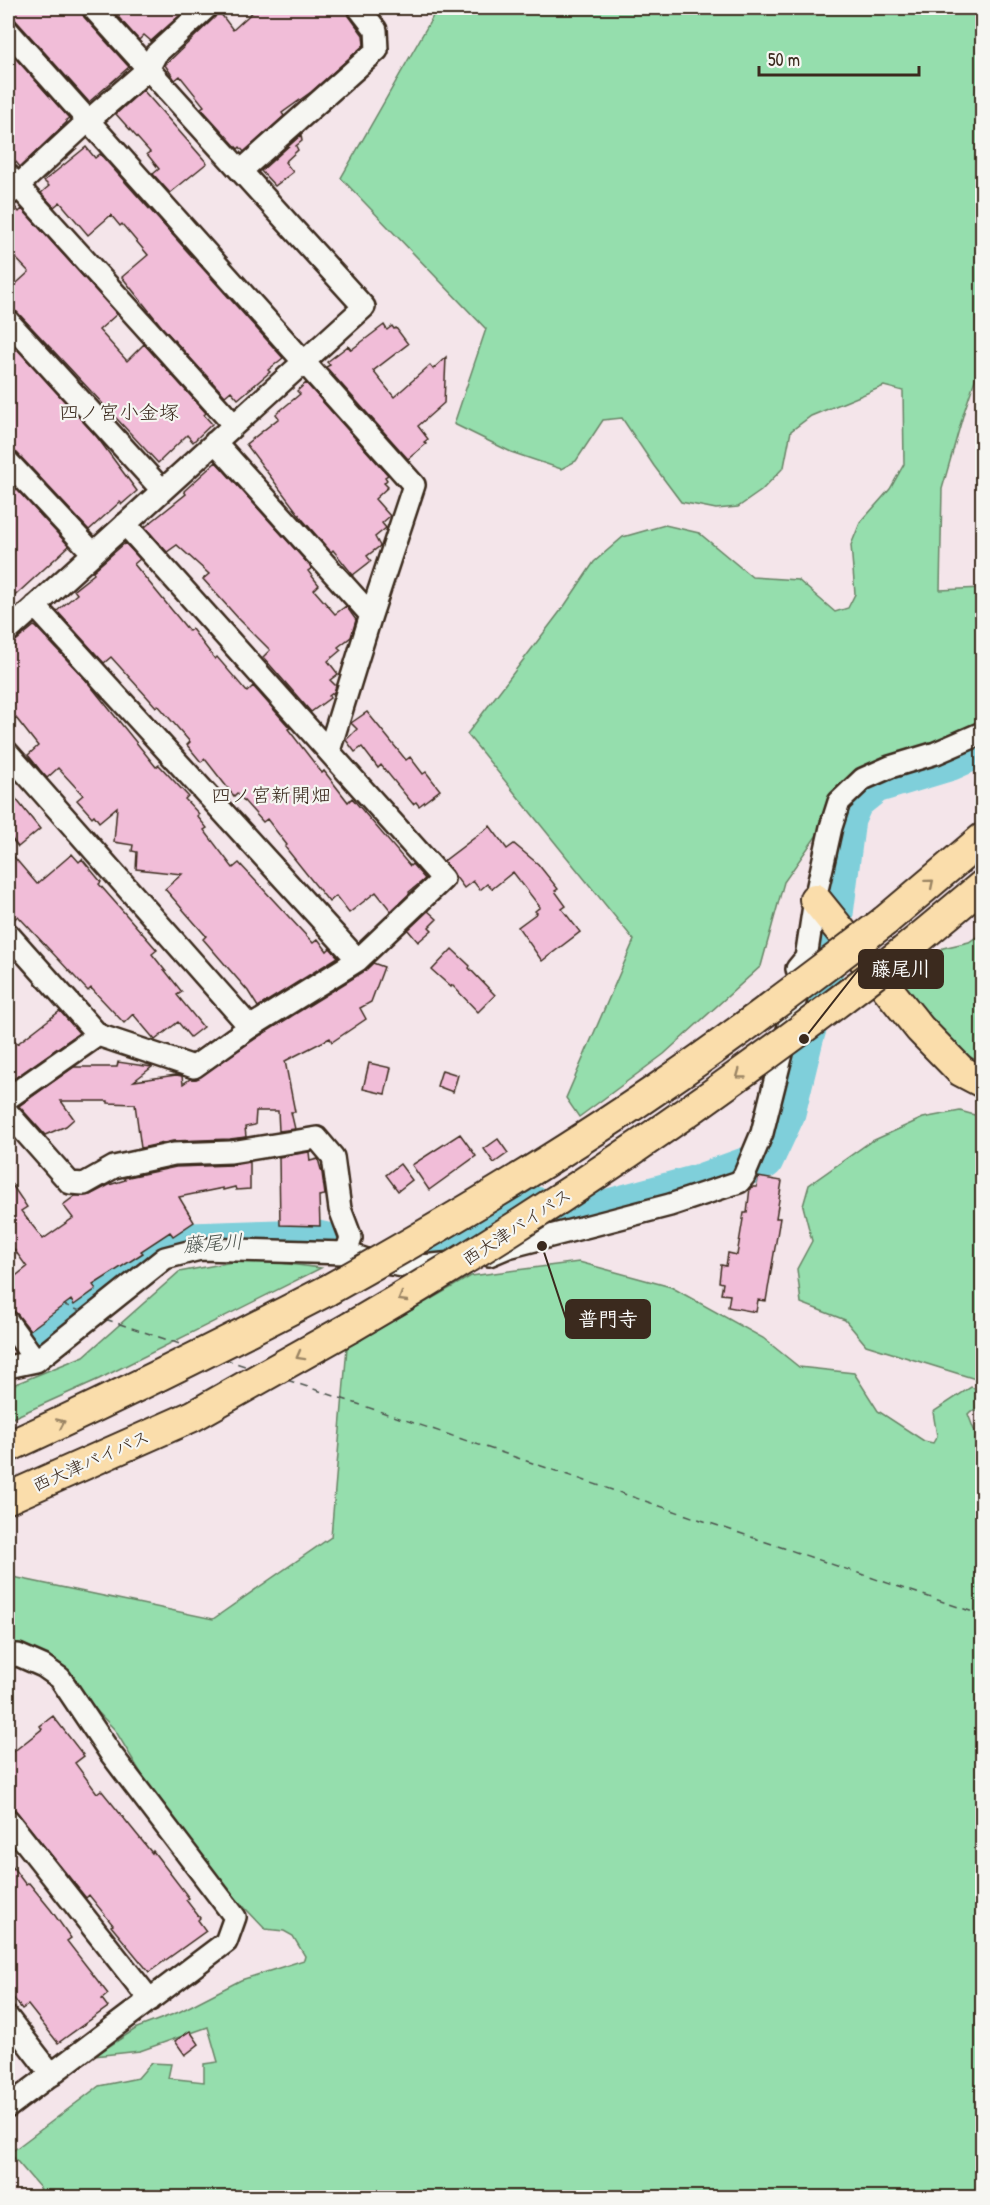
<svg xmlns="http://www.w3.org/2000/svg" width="990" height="2205" viewBox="0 0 990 2205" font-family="'Patrick Hand','Klee One',sans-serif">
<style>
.green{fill:#95dead;stroke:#688466;stroke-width:1.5}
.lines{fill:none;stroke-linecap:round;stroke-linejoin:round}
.river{stroke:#7fcfda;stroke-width:39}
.ferry{stroke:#4c534d;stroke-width:1.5;stroke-dasharray:8 6;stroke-linecap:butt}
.building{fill:#f1bdd8;stroke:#3b2a1e;stroke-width:1.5}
.minor-casing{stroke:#3b2a1e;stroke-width:26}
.highway-casing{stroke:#3b2a1e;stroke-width:34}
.minor{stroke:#f6f6f2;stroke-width:21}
.highway{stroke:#faddab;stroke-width:30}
.highway-bridge-casing{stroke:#3b2a1e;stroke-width:34;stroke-linecap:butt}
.highway-bridge{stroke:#faddab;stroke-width:30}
.oneway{stroke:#9a8464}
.labels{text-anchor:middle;stroke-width:4.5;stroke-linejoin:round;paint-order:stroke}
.street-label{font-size:18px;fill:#3b2a1e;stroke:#f6f6f2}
.neighbourhood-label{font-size:20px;fill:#3b2a1e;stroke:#f6f6f2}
.water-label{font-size:20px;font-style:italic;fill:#4c534d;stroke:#f6f6f2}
.leader{fill:none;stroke:#3b2a1e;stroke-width:2}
.callout-dot{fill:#3b2a1e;stroke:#f6f6f2;stroke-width:2}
.callout{fill:#3b2a1e;stroke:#3b2a1e;stroke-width:2}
.callout-label{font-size:20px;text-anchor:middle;font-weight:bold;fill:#fff}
</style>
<rect width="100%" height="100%" fill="#f4e5ea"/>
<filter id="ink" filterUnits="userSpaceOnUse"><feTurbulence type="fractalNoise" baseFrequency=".0167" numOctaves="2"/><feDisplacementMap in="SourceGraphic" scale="12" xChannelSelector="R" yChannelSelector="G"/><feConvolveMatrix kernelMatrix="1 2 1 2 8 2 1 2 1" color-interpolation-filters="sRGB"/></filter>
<g filter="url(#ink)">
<path class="green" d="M435,8H982V359L964,412L942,489L940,590L982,588V715L974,725L940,742L854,772L832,799L817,835L784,882L761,966L664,1054L579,1117L566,1098L634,940L467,734L565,605L594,562L623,537L665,525L699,533L752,577L798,580L835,612L848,608L855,594L851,545L860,523L890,489L904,464L903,391L884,386L811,416L791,431L784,467L761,491L738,507L716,509L681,502L654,466L622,418L603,420L576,461L561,469L511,452L454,424L486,329L341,178L432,18Z
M982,933V1063C951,1050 921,1010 903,982L943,948L969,942Z
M960,1111L982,1117V1381L866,1345L845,1320L801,1303L797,1269L812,1241L803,1206L809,1185L870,1142L923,1118Z
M248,1259L321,1268L99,1379L8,1420V1387L84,1356L179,1272Z
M579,1262L671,1287L763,1338L799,1367L854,1373L878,1411L924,1441L933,1443L937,1436L933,1412L971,1387L982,1391V1411H971L968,1414L982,1451V2197H30L41,2189L10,2153L99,2086L138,2078L151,2063L171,2064L168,2078L204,2082V2064L218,2062L208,2027L140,2051L94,2056L137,2028L179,2012L241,1980L304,1960L305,1956L293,1936L284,1931L265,1929L225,1887L168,1818L115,1730L58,1670L8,1646V1576L213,1619L331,1537L347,1347L471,1276Z"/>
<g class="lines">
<path class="river" d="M413,1248L453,1243L502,1215L536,1206L576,1217L697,1184L764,1160L786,1113L804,1039L829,953L846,819L854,801L875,784L951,761L982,747
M42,1340L74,1317L146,1259L168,1247L191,1242L308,1238L342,1245"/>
<path class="ferry" d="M62,1304L83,1312
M105,1319L186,1346
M224,1359L248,1367
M287,1380L982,1615"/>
</g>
<path class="building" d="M20,8H81L84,17L129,67L89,102L11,15Z
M110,8H188L151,41L144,35L139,40Z
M257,8H347L349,16L363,35L364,45L311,92L282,113L284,116L244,152L240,147L238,149L201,108L204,106L180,76L175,80L165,65L215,17L218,10L233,30Z
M9,51L69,118L66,120L67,122L20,167L16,162L13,164L8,163Z
M143,90L207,163L170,193L153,174L159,169L147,154L150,152L116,114Z
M301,135L302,141L296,146L298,150L285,162L293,172L275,186L261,171Z
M86,147L95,158L100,154L283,358L268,370L270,372L238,399L231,391L225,396L162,327L122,277L148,255L122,224L120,226L111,215L88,235L60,202L54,207L41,193L49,186L44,181Z
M14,206L19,212L22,209L117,314L99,330L127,361L144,344L206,413L204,415L212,424L193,442L187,435L158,463L17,312L8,309V291L29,272L8,250V207Z
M384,325L387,330L392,326L394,329L396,328L408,344L373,371L394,397L430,365L433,369L446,357L444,403L418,426L428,439L424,442L426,444L408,459L326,367L330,365L327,362L348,346L351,350Z
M8,339L97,437L137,491L122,504L120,502L89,530L17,453L8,450Z
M306,383L388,475L385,477L387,480L384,483L388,487L375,499L390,516L382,523L386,528L375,537L380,546L367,556L371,561L353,575L333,550L331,552L303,520L246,444L279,418L276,414L300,394L297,391Z
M216,462L312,568L308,571L319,585L314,590L335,614L346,606L356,620L351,637L338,647L341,650L328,661L338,674L330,680L336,686L334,692L329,696L330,698L311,712L263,657L270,650L238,618L203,579L209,574L177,545L167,552L145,527L186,494L184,491Z
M8,480L69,546L8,602Z
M125,543L140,559L134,564L189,631L192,629L215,659L217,657L247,692L253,686L290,728L288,729L322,773L324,771L348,802L352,798L410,866L412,864L425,879L409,892L410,893L391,911L376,892L349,913L336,896L329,902L285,847L287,845L267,819L263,822L237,793L234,796L205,759L201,762L187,745L190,742L158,705L156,707L149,699L111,657L104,663L57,611L77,594L74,590L94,574L93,571Z
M34,626L36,627L85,679L156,767L159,765L188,796L185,799L199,814L197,816L207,828L204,830L233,868L239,863L313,943L318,939L327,951L330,948L338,957L258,1007L248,991L203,939L206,936L165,889L182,874L136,869L137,852L132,851L133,845L114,842L117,807L99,822L94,815L92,817L77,800L83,795L58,768L47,778L40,770L28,755L38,746L16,718L8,726V651L12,647L11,645Z
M367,712L406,760L410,757L423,774L426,772L440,790L419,806L416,802L413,804L381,765L378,768L362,747L355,752L346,740L357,729L351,723Z
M8,789L40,829L18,847L8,834Z
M490,826L507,849L514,844L538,864L558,889L555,891L566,906L562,909L580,932L542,961L518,927L537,913L535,911L540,907L513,872L492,889L487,884L480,890L473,881L464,888L444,861Z
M8,850L37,884L72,854L79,862L82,859L101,882L99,884L157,950L152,954L182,992L177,995L203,1027L190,1037L178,1022L155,1040L133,1014L124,1023L91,988L88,991L18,916L11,922H8Z
M428,911L437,919L429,927L432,930L418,942L408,930Z
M452,949L470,966L469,968L495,995L478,1012L452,985L451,987L432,970Z
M373,963L384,967L371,1002L360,1008L366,1019L332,1042L330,1038L285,1061L295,1112H291L295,1129L279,1131L278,1111H256L255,1125L245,1127L246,1137L230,1139L173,1141L141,1148L135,1104L108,1103V1101H61L74,1119L66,1126L45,1135L19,1106L74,1067H117L118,1062L152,1067L134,1081L176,1075L182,1076L183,1084L190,1079H196L261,1035L365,971Z
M60,1011L79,1033L8,1083V1033L17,1044Z
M369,1063L391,1068L385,1094L363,1089Z
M442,1070L458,1075L453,1092L437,1086Z
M460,1134L476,1156L429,1190L412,1165Z
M498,1139L508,1153L494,1163L484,1149Z
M309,1152L310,1161L318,1159L322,1173L325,1195L319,1196L320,1226L280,1225L279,1157Z
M250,1162V1189L236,1190L235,1187L223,1190V1188L179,1197L194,1222L173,1236L170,1232L141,1251L143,1253L93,1285L96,1289L74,1305L71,1300L30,1330L18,1315L8,1306V1282L27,1267L8,1241V1179L27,1207L21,1211L43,1239L73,1218L63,1205L75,1196L90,1195L109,1185L125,1180L124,1178L176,1167L232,1165Z
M400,1164L412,1180L398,1191L386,1175Z
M758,1177L782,1181L776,1218H780L766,1301L758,1300L756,1312L728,1307L730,1295L721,1294L723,1283L719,1282L721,1265L726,1266L728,1253L737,1255L744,1213H747L750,1188L752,1187H757Z
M53,1716L84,1756L75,1763L97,1793L101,1790L152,1853L153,1851L189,1898L186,1900L200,1918L198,1920L206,1931L149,1972L111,1926L113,1925L89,1895L86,1898L8,1801V1756L42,1729L40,1726Z
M8,1861L26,1885L29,1883L51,1910L71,1938L67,1941L108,1994L102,1999L108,2007L58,2043L28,2005L22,2009L8,1991Z
M190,2031L199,2044L185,2055L175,2041Z"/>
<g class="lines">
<g class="minor-casing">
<path id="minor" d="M8,31L414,485L371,615L329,751
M241,171L377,50L376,30L359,8
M8,175L234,425
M8,195L88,121L148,69L156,54L206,8
M8,321L162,490
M215,442L371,615
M8,462L93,553
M35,606L358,960
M8,631L364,307L93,8
M8,753L250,1027
M8,934L98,1035
M797,969L806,958L815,899L831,827L839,802L863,779L890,767L936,753L982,733
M8,1098L98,1035L194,1067L250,1027L358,960L443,879L125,524
M8,1113L70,1183L84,1184L114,1167L174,1154L231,1152L317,1138L333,1157L340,1209L351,1238L346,1253
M489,1255L508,1247L670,1205L739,1182L744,1176L762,1133L806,958
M8,1322L36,1361
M8,1367L36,1361L165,1258L200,1249L346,1253L370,1261L411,1267L453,1263
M8,1656L18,1655L43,1666L60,1678L111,1754L235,1917L226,1942L8,2107
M8,1820L150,2000
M8,2018L52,2075"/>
</g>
<g class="highway-casing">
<path id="highway" d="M815,899L920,1029L961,1071L982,1082
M885,921L982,839
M904,951L982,886
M8,1447C116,1398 222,1345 328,1290
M8,1498L193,1416L351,1327"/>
</g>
<use href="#minor" class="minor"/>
<use href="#highway" class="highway"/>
<g class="highway-bridge-casing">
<path id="highway-bridge" d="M328,1290C439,1228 549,1163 654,1091C733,1037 809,979 885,921
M351,1327C545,1215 728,1089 904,951"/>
</g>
<use href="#highway-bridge" class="highway-bridge"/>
</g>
<defs><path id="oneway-chevron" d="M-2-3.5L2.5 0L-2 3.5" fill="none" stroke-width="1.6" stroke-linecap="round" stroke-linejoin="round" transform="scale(1.5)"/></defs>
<g class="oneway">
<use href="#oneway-chevron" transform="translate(930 883) rotate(-40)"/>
<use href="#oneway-chevron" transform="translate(740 1075) rotate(144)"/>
<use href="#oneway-chevron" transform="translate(402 1298) rotate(150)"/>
<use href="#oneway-chevron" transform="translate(300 1356) rotate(151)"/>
<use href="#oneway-chevron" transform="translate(61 1423) rotate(-24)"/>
</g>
</g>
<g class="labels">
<g class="street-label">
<text transform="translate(517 1227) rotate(-33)" y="6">西大津バイパス</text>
<text transform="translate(91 1461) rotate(-24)" y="6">西大津バイパス</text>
</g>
<g class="neighbourhood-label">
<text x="119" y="419">四ノ宮小金塚</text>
<text x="271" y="802">四ノ宮新開畑</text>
</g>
<g class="water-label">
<text transform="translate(213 1243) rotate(-4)" y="7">藤尾川</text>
</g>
</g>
<path class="leader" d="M804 1039L859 969M542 1246L566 1319"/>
<g class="callout-dot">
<circle cx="804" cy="1039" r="6"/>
<circle cx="542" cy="1246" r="6"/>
</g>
<g class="callout">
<rect x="859" y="950" width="84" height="38" rx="6"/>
<rect x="566" y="1300" width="84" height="38" rx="6"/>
</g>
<g class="callout-label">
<text x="901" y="976">藤尾川</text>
<text x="608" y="1326">普門寺</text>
</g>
<rect width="990" height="2205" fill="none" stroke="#f6f6f2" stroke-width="30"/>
<rect x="15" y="15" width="960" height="2175" fill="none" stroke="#3b2a1e" stroke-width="2" filter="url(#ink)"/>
<path d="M759 66v9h160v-9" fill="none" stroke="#3b2a1e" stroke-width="3"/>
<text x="768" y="66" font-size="18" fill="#3b2a1e" stroke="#f6f6f2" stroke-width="4.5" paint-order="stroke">50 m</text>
</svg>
